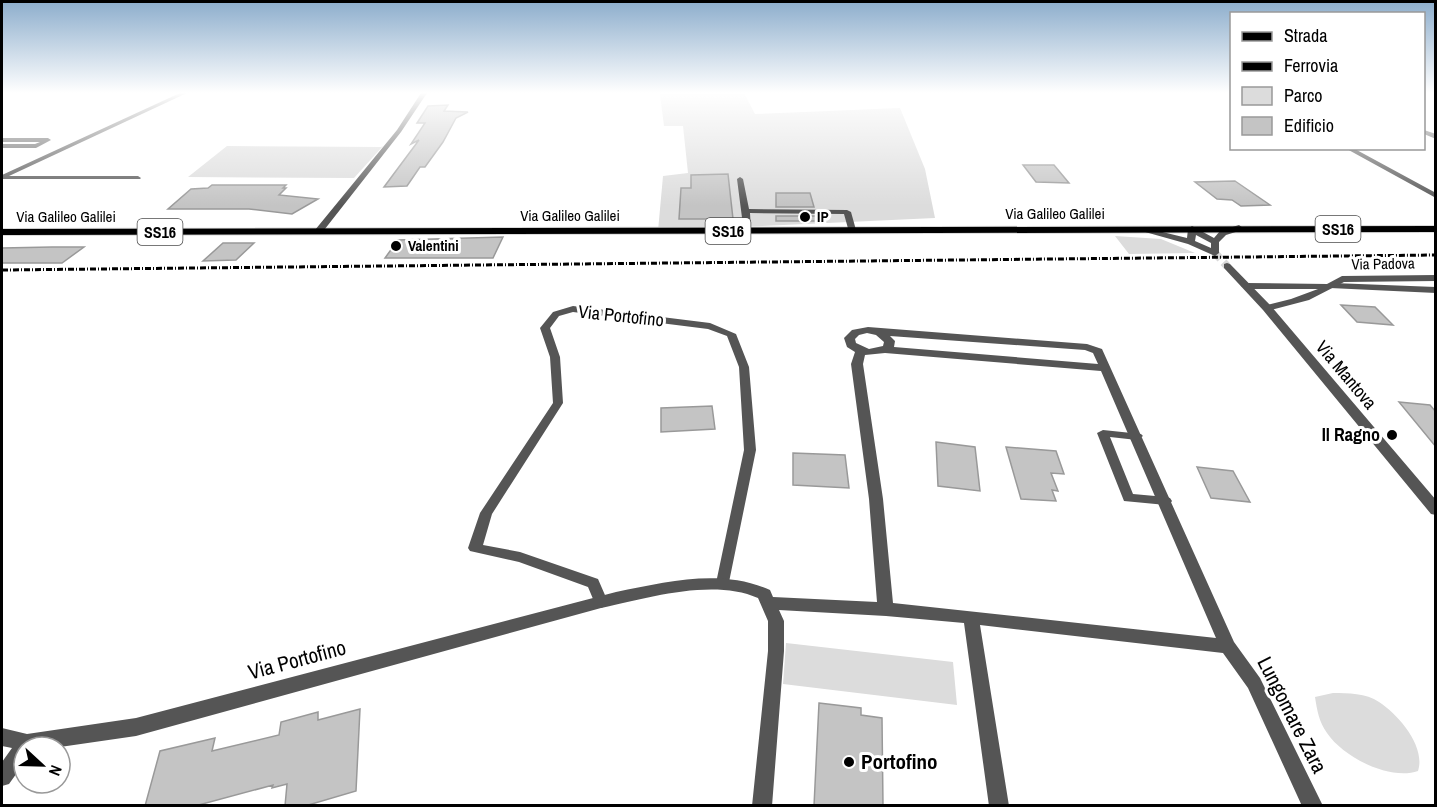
<svg xmlns="http://www.w3.org/2000/svg" width="1437" height="807" viewBox="0 0 1437 807" font-family="'Archivo Narrow',sans-serif">
<style>
.green{fill:#dcdcdc}
.building{fill:#c4c4c4;stroke:#999;stroke-width:1.5}
.lines{fill:none;stroke-linecap:round;stroke-linejoin:round}
.tertiary-tunnel{stroke:#d9d9d9;stroke-width:8;stroke-dasharray:8 4.5;stroke-linecap:butt}
.primary-casing{stroke:#dbdbdb;stroke-width:2}
.service{fill:#555;fill-rule:evenodd}
.minor{fill:#555;fill-rule:evenodd}
.tertiary{fill:#555;fill-rule:evenodd}
.primary{fill:#000;fill-rule:evenodd}
.rail{stroke:#000;stroke-width:3;stroke-dasharray:6 2 1 2;stroke-linecap:butt}
.poi-dot{fill:#000;stroke:#fff;stroke-width:2}
.labels{text-anchor:middle;stroke-width:6;stroke-linejoin:round;paint-order:stroke}
.far-street-label{font-size:15px;fill:#000;stroke:#fff}
.far-poi-label{font-size:15px;font-weight:bold;fill:#000;stroke:#fff;text-anchor:start}
.shield{fill:#fff;stroke:#4c4c4c;stroke-width:1.5}
.shield-label{font-size:16px;font-weight:bold;fill:#000}
.street-label{font-size:18px;fill:#000;stroke:#fff}
.poi-label{font-size:18px;font-weight:bold;fill:#000;stroke:#fff;text-anchor:end}
.near-street-label{font-size:21px;fill:#000;stroke:#fff}
.near-poi-label{font-size:21px;font-weight:bold;fill:#000;stroke:#fff;text-anchor:start}
</style>
<rect width="100%" height="100%" fill="#fff"/>
<path class="green" d="M744,93L755,114L900,108L925,169L935,218L658,231L663,176L688,173L683,126H664L660,94Z
M227,146L381,147L383,146L354,178L188,177Z
M1115,236L1161,239L1195,253L1129,254Z
M786,643L953,662L957,705L783,684Z
M1333,693C1348,693 1366,693 1379,702C1399,715 1426,747 1418,771C1390,781 1343,757 1327,733C1319,722 1317,710 1315,697Z"/>
<path class="building" d="M448,105L444,111L468,112L456,118L443,142L425,167H420L407,186L384,187L419,140L411,144L425,123H417L428,106Z
M1023,165H1054L1069,183L1036,182Z
M728,174L733,219H679L681,188H691V175Z
M1235,181L1270,205L1241,206L1232,200L1217,199L1195,182Z
M212,185H286L283,188H286L279,195L318,199L292,214L249,209H168L191,189L208,188Z
M776,193H810L814,207H776Z
M776,216H816L817,221H776Z
M503,237L493,258H385L398,240Z
M223,243H254L236,260L203,261Z
M52,247H84L62,263H2V248Z
M1341,305L1375,307L1393,325L1357,322Z
M1399,402L1430,405L1436,412V447Z
M712,406L715,429L661,432V408Z
M936,442L975,447L980,491L938,486Z
M1006,447L1056,451L1064,474L1051,473L1058,491L1052,490L1056,501L1021,499Z
M793,453L845,455L849,488L793,485Z
M1197,467L1233,471L1250,502L1211,498Z
M819,703L861,708V715L882,718L883,806H814Z
M360,709L356,791L305,806H285L287,784L272,788L273,785L195,806H145L160,751L215,738L212,751L279,735L281,722L318,712V720Z"/>
<g class="lines">
<path class="tertiary-tunnel" d="M1215,253L1227,266"/>
<g class="primary-casing">
<path id="primary" d="M1436,226V232L2,235V229Z"/>
</g>
<path class="service" d="M180,93H187L9,176H138L141,178L140,179H2V175Z
M2,138H48L51,140L36,148H2V144H35L40,142H2Z
M1345,148H1353L1436,193V198Z
M740,177L743,179L749,209L847,210L851,212L856,230L849,232L844,214L750,213L751,231L744,233L737,179Z
M1333,283L1436,287V293L1330,288L1329,286Z
M573,306L710,323L736,334L749,367L756,450L728,587L723,588L718,587L716,583L744,450L739,367L727,336L708,329L573,312L559,316L550,328L560,357L563,403L492,514L483,545L520,552L598,579L608,602L606,606L601,608L596,606L588,587L519,562L470,551L468,548L480,513L553,403L550,357L540,328L553,312Z
M1103,430L1141,434L1143,436L1137,440L1110,437L1133,494L1166,497L1170,498L1172,501L1170,504L1166,505L1124,501L1097,433Z"/>
<path class="minor" d="M421,93H427L401,132L321,234H315V230L397,130Z
M1424,130L1436,134V139L1424,134Z
M1436,275V281L1344,282L1309,300L1267,311L1262,308L1263,306L1291,299L1318,289H1246L1241,286L1246,283L1327,284L1342,276Z
M868,327L1087,344L1102,349L1234,642L1260,678L1323,806H1302L1248,688L1223,653L980,625L1009,806H989L964,623L886,616L779,610L784,621V651L772,806H752L768,651V621L758,598C713,578 647,598 601,608L136,736L60,747H24V763L9,784L2,786V762L12,748L2,746V728L27,734L136,718L616,592C667,582 720,568 770,590L773,597L877,602L869,499L851,364L855,352L847,347L844,338L852,330ZM867,333L876,335L884,342L883,346L869,349L856,343L855,339L859,335ZM890,336L1085,350L1093,353L1098,364L894,347L895,341ZM885,353L1101,371L1216,638L893,603L883,499L863,364L865,355Z"/>
<path class="tertiary" d="M1239,225L1243,228L1242,230L1226,235L1219,242V253L1215,256L1188,244L1138,230L1142,227L1187,238L1188,229L1192,226L1214,238L1220,231ZM1196,235L1211,243V248L1195,241Z
M1227,263L1230,264L1271,306L1436,500V515L1431,514L1263,310L1224,268V264Z"/>
<use href="#primary" class="primary"/>
<path class="rail" d="M2,270L1436,255"/>
</g>
<linearGradient id="sky" x2="0" y2="1"><stop stop-color="#8cadcc"/><stop offset="0.45" stop-color="#fff"/><stop offset="1" stop-color="#fff" stop-opacity="0"/></linearGradient>
<rect width="1437" height="206" fill="url(#sky)"/>
<g class="poi-dot">
<circle cx="805" cy="217" r="6"/>
<circle cx="396" cy="246" r="6"/>
<circle cx="1392" cy="435" r="6"/>
<circle cx="849" cy="762" r="6"/>
</g>
<g class="labels">
<g class="far-street-label">
<text x="1055" y="219">Via Galileo Galilei</text>
<text x="570" y="221">Via Galileo Galilei</text>
<text x="66" y="222">Via Galileo Galilei</text>
<text transform="translate(1383 264) rotate(-1)" y="5">Via Padova</text>
</g>
<g class="far-poi-label">
<text x="817" y="222">IP</text>
<text x="408" y="251">Valentini</text>
</g>
<g class="shield">
<rect x="1315.5" y="216" width="45" height="26" rx="4.5"/>
<rect x="705.5" y="218" width="45" height="26" rx="4.5"/>
<rect x="137.5" y="219" width="45" height="26" rx="4.5"/>
</g>
<g class="shield-label">
<text x="1338" y="235">SS16</text>
<text x="728" y="237">SS16</text>
<text x="160" y="238">SS16</text>
</g>
<g class="street-label">
<text transform="translate(621 316) rotate(6)" y="6">Via Portofino</text>
<text transform="translate(1346 375) rotate(50)" y="6">Via Mantova</text>
</g>
<g class="poi-label">
<text x="1380" y="441">Il Ragno</text>
</g>
<g class="near-street-label">
<text transform="translate(297 660) rotate(-15)" y="7">Via Portofino</text>
<text transform="translate(1292 715) rotate(63)" y="7">Lungomare Zara</text>
</g>
<g class="near-poi-label">
<text x="861" y="769">Portofino</text>
</g>
</g>
<rect width="1437" height="807" fill="none" stroke="#000000" stroke-width="6"/>
<rect x="1230" y="12" width="195" height="138" fill="#ffffff" stroke="#999999" stroke-width="1.5"/>
<rect x="1242" y="32" width="30" height="9" fill="#000000" stroke="#999999" stroke-width="1.5"/>
<text x="1284" y="42" font-size="18" fill="#000000">Strada</text>
<rect x="1242" y="62" width="30" height="9" fill="#000000" stroke="#999999" stroke-width="1.5"/>
<text x="1284" y="72" font-size="18" fill="#000000">Ferrovia</text>
<rect x="1242" y="87" width="30" height="18" fill="#dcdcdc" stroke="#999999" stroke-width="1.5"/>
<text x="1284" y="102" font-size="18" fill="#000000">Parco</text>
<rect x="1242" y="117" width="30" height="18" fill="#c4c4c4" stroke="#999999" stroke-width="1.5"/>
<text x="1284" y="132" font-size="18" fill="#000000">Edificio</text>
<g transform="translate(42 765) rotate(112)"><circle r="28" fill="#ffffff" stroke="#999999" stroke-width="1.5"/>
<path d="M0-4.5L10 22L0 15L-10 22Z" fill="#000000"/>
<text y="-9" font-size="16" font-weight="bold" text-anchor="middle" fill="#000000">N</text>
</g>
</svg>
